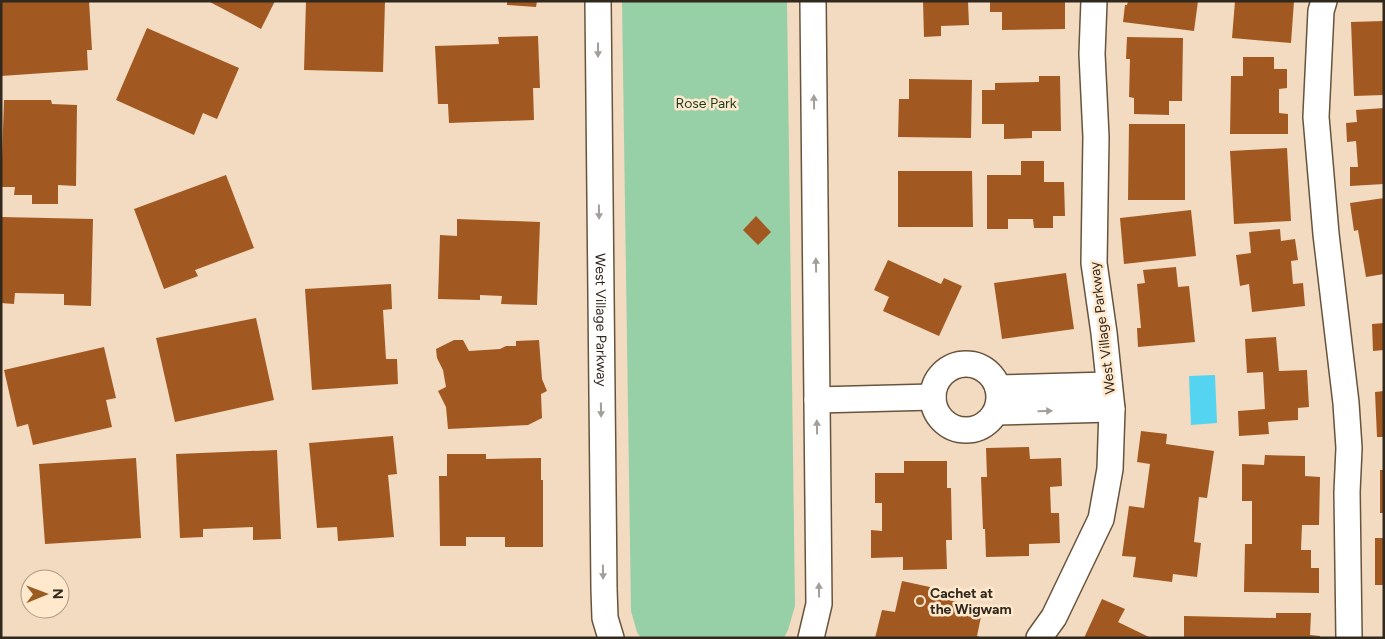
<svg xmlns="http://www.w3.org/2000/svg" width="1385" height="639" viewBox="0 0 1385 639" font-family="Figtree,sans-serif">
<style>
.green{fill:#97cfa7}
.water{fill:#54d4f0}
.building{fill:#a25921}
.lines{fill:none;stroke-linecap:round;stroke-linejoin:round}
.minor-casing{stroke:#68543d;stroke-width:28}
.minor{stroke:#fff;stroke-width:25}
.oneway{fill:#a29e9a}
.poi-dot{fill:#9a5c21;stroke:#ffe8cc;stroke-width:2}
.labels{text-anchor:middle;stroke-width:5;stroke-linejoin:round;paint-order:stroke}
.park-label{font-size:14px;fill:#193c25;stroke:#ffe8cc}
.street-label{font-size:14px;fill:#31281e;stroke:#ffe8cc}
.poi-label{font-size:14px;font-weight:bold;fill:#31281e;stroke:#ffe8cc;text-anchor:start}
</style>
<rect width="100%" height="100%" fill="#f2dbc0"/>
<path class="green" d="M622,1H787L795,606L788,630L784,638H641L637,632L631,611Z"/>
<path class="water" d="M1215,375L1217,423L1191,425L1189,376Z"/>
<path class="building" d="M1,1H89L92,50H87L88,70L1,76Z
M208,1H275L261,29Z
M306,1H385L383,72L304,70Z
M507,1H537L536,7L507,5Z
M923,1H968L969,25L941,26V36L924,37Z
M990,1H1065V29L1002,30V12H990Z
M1128,1H1198L1194,31L1123,22L1125,5H1127Z
M1235,1H1294L1291,43L1232,38Z
M1384,21V95L1354,96L1351,22Z
M147,28L239,68L217,119L203,113L194,135L116,100Z
M538,36L540,88H533L534,120L449,123L448,104H438L435,46L499,44L498,37Z
M1127,37L1183,38L1182,101H1169V115L1134,114V98L1129,97L1130,59H1126Z
M1243,57H1274V69H1287V88L1279,89V113L1288,114V134H1230L1231,76H1243Z
M1039,76H1060L1061,131H1032V138L1004,139V124H982V90H995V83L1039,82Z
M909,79L972,80L971,138L898,137L899,99H909Z
M4,100H51L52,104L77,105L76,186L58,185V204H32V195H14L15,187H1Z
M1384,108V184L1350,186V167H1358L1356,141L1347,142L1346,123L1357,122L1356,110Z
M1129,124H1185V200H1128Z
M1287,148L1291,221L1234,224L1230,151Z
M1021,161H1044V182H1064L1065,216H1053V228H1034L1033,219H1008V229H987V175H1021Z
M898,171H972L973,227H898Z
M226,175L254,248L195,270L198,276L164,289L134,209Z
M1384,198V274L1366,277L1358,230L1354,231L1350,203Z
M1191,210L1196,256L1124,264L1120,218Z
M756,216L771,232L758,245L743,230Z
M1,217L93,219L91,306L64,305V294L15,293L14,304L1,303Z
M457,219L540,222L537,305L501,304L502,296L480,295V300L438,299L440,235L457,236Z
M1280,229L1281,241L1295,239L1298,260L1291,261L1293,284L1303,283L1305,306L1252,312L1249,284L1240,286L1236,255L1251,253L1249,232Z
M888,260L941,284L944,278L962,286L939,336L883,311L889,297L874,290Z
M1176,267L1178,287L1189,286L1195,342L1138,347L1137,328H1141L1137,284L1145,283L1143,270Z
M1066,273L1074,329L1002,339L994,283Z
M391,284L392,309L383,310L386,359H397L398,384L312,390L305,289Z
M256,318L274,400L175,422L156,338Z
M1384,323V350L1373,351L1372,324Z
M1276,337L1279,371L1307,370L1309,407L1298,408V420L1268,422L1269,434L1239,436L1238,411L1265,409L1263,372L1247,373L1245,339Z
M454,340H463L469,351L500,349L506,346H516V341L539,340L542,379L547,391L541,394L542,418L528,425L448,429L446,407L438,391L446,387L443,370L437,358L436,349Z
M104,347L116,398L106,400L112,427L33,445L28,424L17,427L4,370Z
M1384,391V437H1377L1375,392Z
M1141,431L1167,434L1166,444L1214,451L1207,498L1199,497L1194,542L1201,543L1197,577L1173,574L1172,582L1133,577L1136,557L1122,556L1129,506L1144,508L1150,464L1137,462Z
M393,436L397,474L388,475L394,537L338,541L337,527L317,528L309,443Z
M1029,447L1030,459L1061,458L1062,486L1050,487L1051,513H1059L1060,543L1029,544V556L986,557L985,529H983L981,477H987L986,448Z
M277,450L281,539L253,540V527L203,529V537L180,538L176,454Z
M447,454H486V459L541,458V480H543V547H505V537H466V546H440L439,476H447Z
M1265,455L1305,456V476L1320,477L1319,525H1302L1301,550H1311V568H1319V593L1244,592L1245,544H1252V501H1242V464L1264,465Z
M136,458L141,538L45,544L39,464Z
M904,461H947V488H951L952,540H946L947,569L903,570V557L871,558V530L882,531V503H875V473H904Z
M1380,470H1384V513H1380Z
M1375,538H1384V585H1375Z
M902,581L930,587L928,596L983,607L977,636L983,638H875L882,610L895,612Z
M1102,599L1125,609L1118,622L1151,638H1084Z
M1276,613H1311L1310,635L1320,636V638H1184V616L1276,618Z"/>
<g class="lines">
<g class="minor-casing">
<g id="minor">
<path id="s1" d="M598,1L604,589L605,618L611,638"/>
<path d="M1324,1L1321,11L1316,117L1326,234L1346,403L1349,448L1347,492L1349,638"/>
<circle cx="966" cy="397" r="33"/>
<path d="M998,388L1109,385"/>
<path d="M817,400L933,397"/>
<path d="M996,412L1112,409"/>
<path d="M811,638L819,604L813,1"/>
<path d="M1039,638L1054,617L1101,519L1110,469L1112,409L1104,333L1094,263L1096,137L1092,54L1094,1"/>
</g>
</g>
<use href="#minor" class="minor"/>
</g>
<defs><path id="oneway-solid" d="M-6-.8H1V-3.2L6.5 0L1 3.2V.8H-6Z" transform="scale(1.25)"/></defs>
<g class="oneway">
<use href="#oneway-solid" transform="translate(598 50) rotate(90)"/>
<use href="#oneway-solid" transform="translate(814 102) rotate(-91)"/>
<use href="#oneway-solid" transform="translate(599 212) rotate(89)"/>
<use href="#oneway-solid" transform="translate(816 265) rotate(-91)"/>
<use href="#oneway-solid" transform="translate(601 410) rotate(89)"/>
<use href="#oneway-solid" transform="translate(1045 411) rotate(-1)"/>
<use href="#oneway-solid" transform="translate(817 427) rotate(-91)"/>
<use href="#oneway-solid" transform="translate(603 572) rotate(89)"/>
<use href="#oneway-solid" transform="translate(819 590) rotate(-91)"/>
</g>
<circle class="poi-dot" cx="920" cy="601" r="5"/>
<g class="labels">
<g class="park-label">
<text x="706" y="108">Rose Park</text>
</g>
<g class="street-label">
<text dy="5" stroke="none"><textPath href="#s1" startOffset="319">West Village Parkway</textPath></text>
<text transform="translate(1102 328) rotate(-97)" y="5">West Village Parkway</text>
</g>
<g class="poi-label">
<text x="930" y="598">Cachet at<tspan x="930" dy="16">the Wigwam</tspan></text>
</g>
</g>
<rect width="1385" height="639" fill="none" stroke="#31281e" stroke-width="5"/>
<g transform="translate(45 594) rotate(89)"><circle r="24" fill="#ffe8cc" stroke="#ad9b86"/>
<path d="M0-4L9 19L0 12L-9 19Z" fill="#9a5c21"/>
<text y="-8" font-size="14" font-weight="bold" text-anchor="middle" fill="#31281e">N</text>
</g>
</svg>
